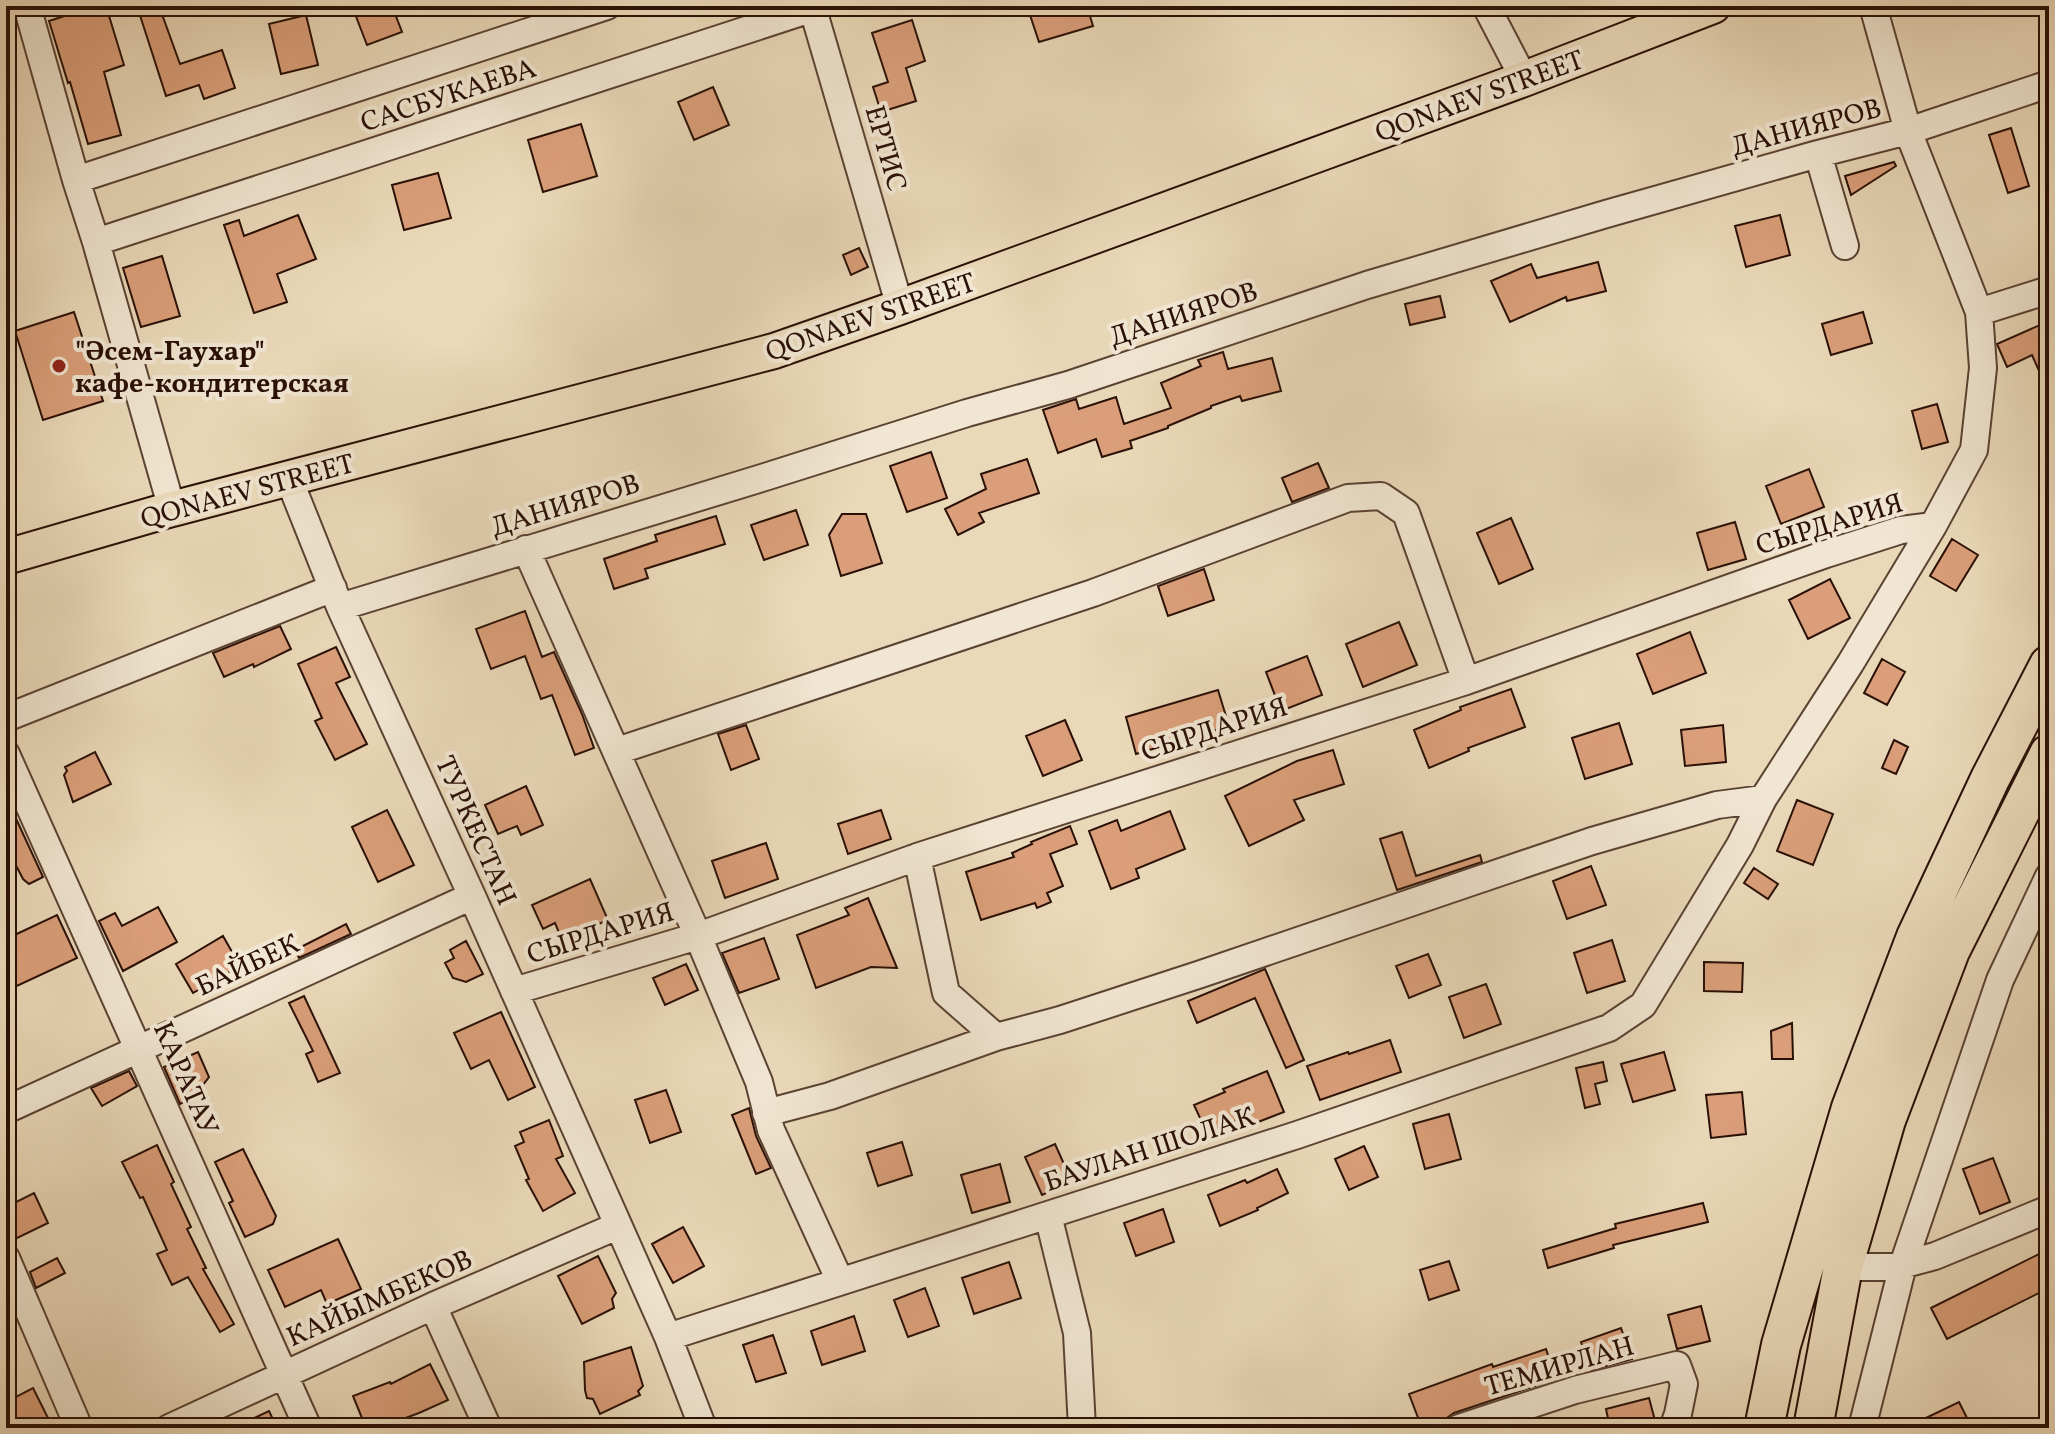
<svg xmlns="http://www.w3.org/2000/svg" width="2055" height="1434" viewBox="0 0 2055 1434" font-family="Vollkorn,serif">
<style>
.building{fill:#da9f7a;stroke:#2a1006;stroke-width:2}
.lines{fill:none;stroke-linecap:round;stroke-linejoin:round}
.minor-casing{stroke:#5a4233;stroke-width:30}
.major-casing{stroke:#2a1006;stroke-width:38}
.highway-casing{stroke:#2a1006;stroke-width:42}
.minor{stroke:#f1e6d2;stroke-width:26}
.major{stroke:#ead9b9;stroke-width:34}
.highway{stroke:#ead9b9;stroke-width:38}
.poi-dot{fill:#8f2418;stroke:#f1e6d2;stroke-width:3}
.labels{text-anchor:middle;stroke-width:8;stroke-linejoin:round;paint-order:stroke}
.street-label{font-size:28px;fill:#2a1006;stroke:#f1e6d2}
.poi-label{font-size:28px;font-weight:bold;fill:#2a1006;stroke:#f1e6d2;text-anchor:start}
</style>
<rect width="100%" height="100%" fill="#ead9b9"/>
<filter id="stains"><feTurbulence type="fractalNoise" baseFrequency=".0025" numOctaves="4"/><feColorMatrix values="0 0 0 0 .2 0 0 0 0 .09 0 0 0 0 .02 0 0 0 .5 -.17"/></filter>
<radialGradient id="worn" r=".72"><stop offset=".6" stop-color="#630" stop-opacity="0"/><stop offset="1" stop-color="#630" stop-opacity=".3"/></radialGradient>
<path class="building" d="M96,6H106L124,65L104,72L121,135L88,144L70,82L68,83L49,21Z
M137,6H159L180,64L222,50L235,88L204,99L199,85L166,96Z
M352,6H392L402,32L367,45Z
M1027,6H1087L1093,26L1039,42Z
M306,15L318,65L281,74L269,24Z
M912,20L925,61L906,68L916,101L881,112L873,87L888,82L872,33Z
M713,87L729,125L694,140L678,102Z
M581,124L597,176L543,192L528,140Z
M2011,128L2029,186L2008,193L1989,135Z
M1894,162L1896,166L1851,195L1845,176Z
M438,173L451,218L404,230L392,185Z
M298,215L316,259L277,274L287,302L254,313L224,225L239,220L244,236Z
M1780,215L1790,255L1746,267L1735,226Z
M859,248L868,267L851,275L843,255Z
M162,256L180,316L141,327L123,268Z
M1598,262L1606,291L1567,301L1566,297L1510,322L1491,281L1531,264L1537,278Z
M1440,296L1445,317L1410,325L1405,304Z
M74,312L103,401L43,420L15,331Z
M1863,312L1872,343L1831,355L1822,324Z
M2049,321V393L2032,355L2007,367L1997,344Z
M1223,352L1228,369L1272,358L1281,391L1242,401L1240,396L1211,406V408L1168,426V428L1130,441L1132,448L1102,457L1096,439L1058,453L1043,410L1076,399L1079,409L1116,397L1124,424L1171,408L1161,383L1201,366L1198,360Z
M1937,404L1948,442L1922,449L1912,411Z
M931,452L947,498L907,512L890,466Z
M1027,459L1039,493L979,513L984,522L958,535L945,509L986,489L981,474Z
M1318,463L1329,488L1292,502L1282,478Z
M1809,469L1824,507L1781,524L1766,486Z
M796,510L808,545L764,560L751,525Z
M842,514H866L882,563L841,576L829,535Z
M716,516L725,544L645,569L648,578L614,589L604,559L657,541L655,535Z
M1511,518L1533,569L1499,584L1477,533Z
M1735,522L1746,559L1708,570L1697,533Z
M1952,539L1978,555L1956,591L1930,576Z
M1204,569L1214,600L1168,616L1158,586Z
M1830,579L1850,618L1808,639L1789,600Z
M525,611L542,657L554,652L582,714L594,748L575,755L552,695L541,699L525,656L491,669L476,629Z
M1399,622L1417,665L1363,687L1346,644Z
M280,626L291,649L254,667L253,664L224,677L213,653Z
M1690,632L1706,673L1653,694L1637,654Z
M336,647L350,677L336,683L367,744L335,760L315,721L322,718L298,664Z
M1307,656L1322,695L1281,711L1266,672Z
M1882,659L1905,672L1887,705L1864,693Z
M1511,689L1525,727L1468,748L1469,751L1429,768L1414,730L1461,710L1460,707Z
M1218,690L1229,726L1136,754L1126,717Z
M1065,720L1082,760L1043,776L1026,736Z
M1619,723L1632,764L1585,779L1572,738Z
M746,725L759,759L731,770L718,734Z
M1723,725L1726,762L1685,766L1681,730Z
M1894,740L1908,747L1896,774L1882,768Z
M1333,750L1344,784L1294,800L1304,820L1249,846L1225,796L1297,761Z
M95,752L111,784L73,802L64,775L67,771L65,767Z
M526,786L543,825L521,835L517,826L498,834L485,805Z
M6,797L43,877L29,884L23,879L6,846Z
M1797,800L1833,814L1813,865L1777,851Z
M387,810L414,865L378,882L352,827Z
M881,810L891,839L848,854L838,824Z
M1170,811L1185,849L1136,869L1139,878L1111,889L1089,831L1117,820L1121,831Z
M1070,826L1077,844L1050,854L1063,886L1047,893L1051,902L1037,908L1035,903L981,920L966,872L1014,857L1012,853L1032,844L1031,842Z
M1402,832L1416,876L1480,855L1482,862L1397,890L1380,839Z
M766,843L778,879L725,898L712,861Z
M1591,866L1606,905L1567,919L1553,881Z
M1754,868L1778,884L1768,899L1744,883Z
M590,879L608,920L562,940L555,923L543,929L532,905Z
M868,898L897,968L871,967L816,988L797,935L849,915L845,908Z
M158,907L177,942L123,971L99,921L115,913L122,926Z
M57,915L77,958L6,991V939Z
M346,924L351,934L299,958L295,950Z
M223,936L240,966L193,993L176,964Z
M764,938L779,979L739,993L722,953Z
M1612,940L1625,981L1587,993L1574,953Z
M466,941L483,974L466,982L453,978L445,963L454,958L450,950Z
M1428,954L1441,985L1409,998L1396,966Z
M1704,962L1743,963L1742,992L1704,991Z
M686,964L698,990L665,1005L653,978Z
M1265,969L1304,1060L1286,1068L1255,998L1197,1023L1188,1001Z
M1486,984L1501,1024L1464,1038L1449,997Z
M304,996L340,1073L318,1082L306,1054L313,1051L289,1003Z
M501,1012L535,1087L508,1100L489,1060L471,1069L454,1033Z
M1792,1023L1793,1059H1772L1771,1031Z
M1390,1040L1401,1072L1320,1100L1307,1066L1348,1052L1349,1054Z
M198,1052L209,1077L192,1099L180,1104L164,1067Z
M1664,1052L1675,1090L1633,1102L1621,1064Z
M1603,1062L1607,1081L1595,1084L1600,1104L1585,1108L1576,1068Z
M129,1071L137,1086L102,1106L91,1088Z
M1267,1071L1284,1112L1240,1129L1236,1120L1207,1133L1194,1105L1225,1092L1223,1089Z
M666,1090L681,1132L650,1143L635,1100Z
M1742,1092L1746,1134L1711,1138L1706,1095Z
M749,1108L756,1136L771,1168L756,1174L732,1115Z
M1449,1114L1461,1159L1425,1169L1413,1124Z
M549,1120L563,1156L556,1159L575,1193L543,1211L526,1180L529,1179L515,1146L524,1142L520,1132Z
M902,1142L912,1175L878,1186L867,1153Z
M1055,1144L1072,1182L1042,1195L1025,1157Z
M157,1145L174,1182L171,1184L191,1227L187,1229L206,1268L203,1269L234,1324L220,1332L188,1277L172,1285L157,1254L167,1250L143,1197L140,1198L122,1162Z
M1364,1146L1378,1177L1349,1190L1335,1159Z
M243,1149L276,1216L273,1224L245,1237L229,1203L233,1201L215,1162Z
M1993,1158L2010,1202L1980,1214L1963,1169Z
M1000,1164L1010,1202L972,1213L961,1175Z
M1277,1169L1288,1193L1257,1208L1258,1210L1220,1226L1208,1195L1245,1180L1247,1183Z
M34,1193L48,1223L11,1241L6,1231V1207Z
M1703,1203L1708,1222L1613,1245L1614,1248L1548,1268L1543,1250L1616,1228L1615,1224Z
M1163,1209L1174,1242L1136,1256L1124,1223Z
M683,1227L704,1266L673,1283L652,1244Z
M338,1239L361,1289L327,1304L321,1290L285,1307L268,1270Z
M2049,1249V1288L1947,1339L1931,1308Z
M598,1256L616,1293L612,1299L614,1308L582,1324L558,1276Z
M57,1258L65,1273L36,1288L30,1272Z
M1449,1261L1459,1290L1429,1300L1420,1270Z
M1009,1262L1021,1298L974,1314L962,1278Z
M925,1288L939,1326L908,1337L894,1300Z
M1701,1306L1710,1341L1677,1349L1668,1315Z
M854,1316L865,1351L822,1365L811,1331Z
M1621,1328L1632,1359L1591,1370L1581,1342Z
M773,1335L786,1373L756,1382L743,1345Z
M631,1347L643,1386L638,1391L640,1395L600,1414L593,1399L587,1398L585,1390L584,1362Z
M1546,1349L1556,1379L1454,1413L1447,1418L1443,1425V1423L1430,1428H1422L1409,1394L1492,1364L1493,1367Z
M430,1364L448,1400L419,1413L379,1428H366L353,1396L390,1382L391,1384Z
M33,1388L53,1428H14L6,1411V1402Z
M1649,1398L1657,1428H1610L1606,1409Z
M1959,1402L1972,1428H1905Z
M269,1411L277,1428H233Z"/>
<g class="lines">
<g class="minor-casing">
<path id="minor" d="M27,6L76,180L96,242L172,509
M812,6L900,307
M1486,6L1524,79
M1818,154L1845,246
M76,180L607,6
M96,242L820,6
M1979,312L2049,290
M289,479L340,607L472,896L668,1337L703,1428
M526,549L698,936L759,1082L771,1130L840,1281
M340,607L765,477L967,413L1068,385L1367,285L1606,214L1818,154L1908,131L2049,84
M6,718L333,588
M617,751L1093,593L1348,498L1381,496L1406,513L1466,681
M6,754L308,1428
M917,857L946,993L996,1037L1060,1020L1201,974L1592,841L1717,805L1763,799
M514,991L698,936L917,857L1466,681L1826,554L1901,530L1933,526
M6,1110L472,896
M766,1113L830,1096L996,1037
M1048,1215L1077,1333L1082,1428
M6,1258L79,1428
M1843,1267H1894L1935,1256L2049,1209
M433,1306L488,1428
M668,1337L1297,1135L1609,1028L1643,1005L1740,845L1763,799L1850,664L1933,526L1974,450L1983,368L1979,312L1908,131L1873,6
M169,1428L433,1306L617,1226
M1459,1428L1575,1390L1677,1365L1684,1384L1678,1414L1673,1428
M1862,1428L1903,1265L2000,980L2049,876"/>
</g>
<g class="major-casing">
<path id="major" d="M6,557L172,509L774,351L900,307L1524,79L1713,6"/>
</g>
<g class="highway-casing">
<path id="highway" d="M1764,1428L1781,1345L1851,1108L1916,937L1990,779L2049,665
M1813,1428L1843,1267L1886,1120L1950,951L2049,754"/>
</g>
<use href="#minor" class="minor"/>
<use href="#major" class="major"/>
<use href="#highway" class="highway"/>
</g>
<circle class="poi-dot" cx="59" cy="366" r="8"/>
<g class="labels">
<g class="street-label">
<text transform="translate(448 94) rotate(-18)" y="10">САСБУКАЕВА</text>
<text transform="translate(1479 95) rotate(-20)" y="10">QONAEV STREET</text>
<text transform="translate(1806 126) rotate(-15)" y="10">ДАНИЯРОВ</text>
<text transform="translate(887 148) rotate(74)" y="10">ЕРТИС</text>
<text transform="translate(1183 313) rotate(-18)" y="10">ДАНИЯРОВ</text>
<text transform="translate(870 316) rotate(-19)" y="10">QONAEV STREET</text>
<text transform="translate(247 490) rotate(-15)" y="10">QONAEV STREET</text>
<text transform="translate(565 504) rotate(-17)" y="10">ДАНИЯРОВ</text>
<text transform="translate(1829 523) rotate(-17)" y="10">СЫРДАРИЯ</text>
<text transform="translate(1214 728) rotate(-18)" y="10">СЫРДАРИЯ</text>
<text transform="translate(477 830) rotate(66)" y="10">ТУРКЕСТАН</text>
<text transform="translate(600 932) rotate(-17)" y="10">СЫРДАРИЯ</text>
<text transform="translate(247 964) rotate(-25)" y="10">БАЙБЕК</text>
<text transform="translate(187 1078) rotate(66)" y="10">КАРАТАУ</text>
<text transform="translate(1149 1148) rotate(-18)" y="10">БАУЛАН ШОЛАК</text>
<text transform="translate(379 1297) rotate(-24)" y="10">КАЙЫМБЕКОВ</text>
<text transform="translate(1559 1365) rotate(-16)" y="10">ТЕМИРЛАН</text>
</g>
<g class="poi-label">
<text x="75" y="360">"Әсем-Гаухар"<tspan x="75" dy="32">кафе-кондитерская</tspan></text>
</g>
</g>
<rect width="2055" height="1434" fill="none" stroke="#ead9b9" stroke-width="32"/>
<rect x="8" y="8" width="2039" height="1418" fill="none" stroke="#2a1006" stroke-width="4"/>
<rect x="16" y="16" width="2023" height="1402" fill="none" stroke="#2a1006" stroke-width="2"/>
<rect width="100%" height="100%" filter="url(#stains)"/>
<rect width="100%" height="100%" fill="url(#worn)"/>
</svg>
